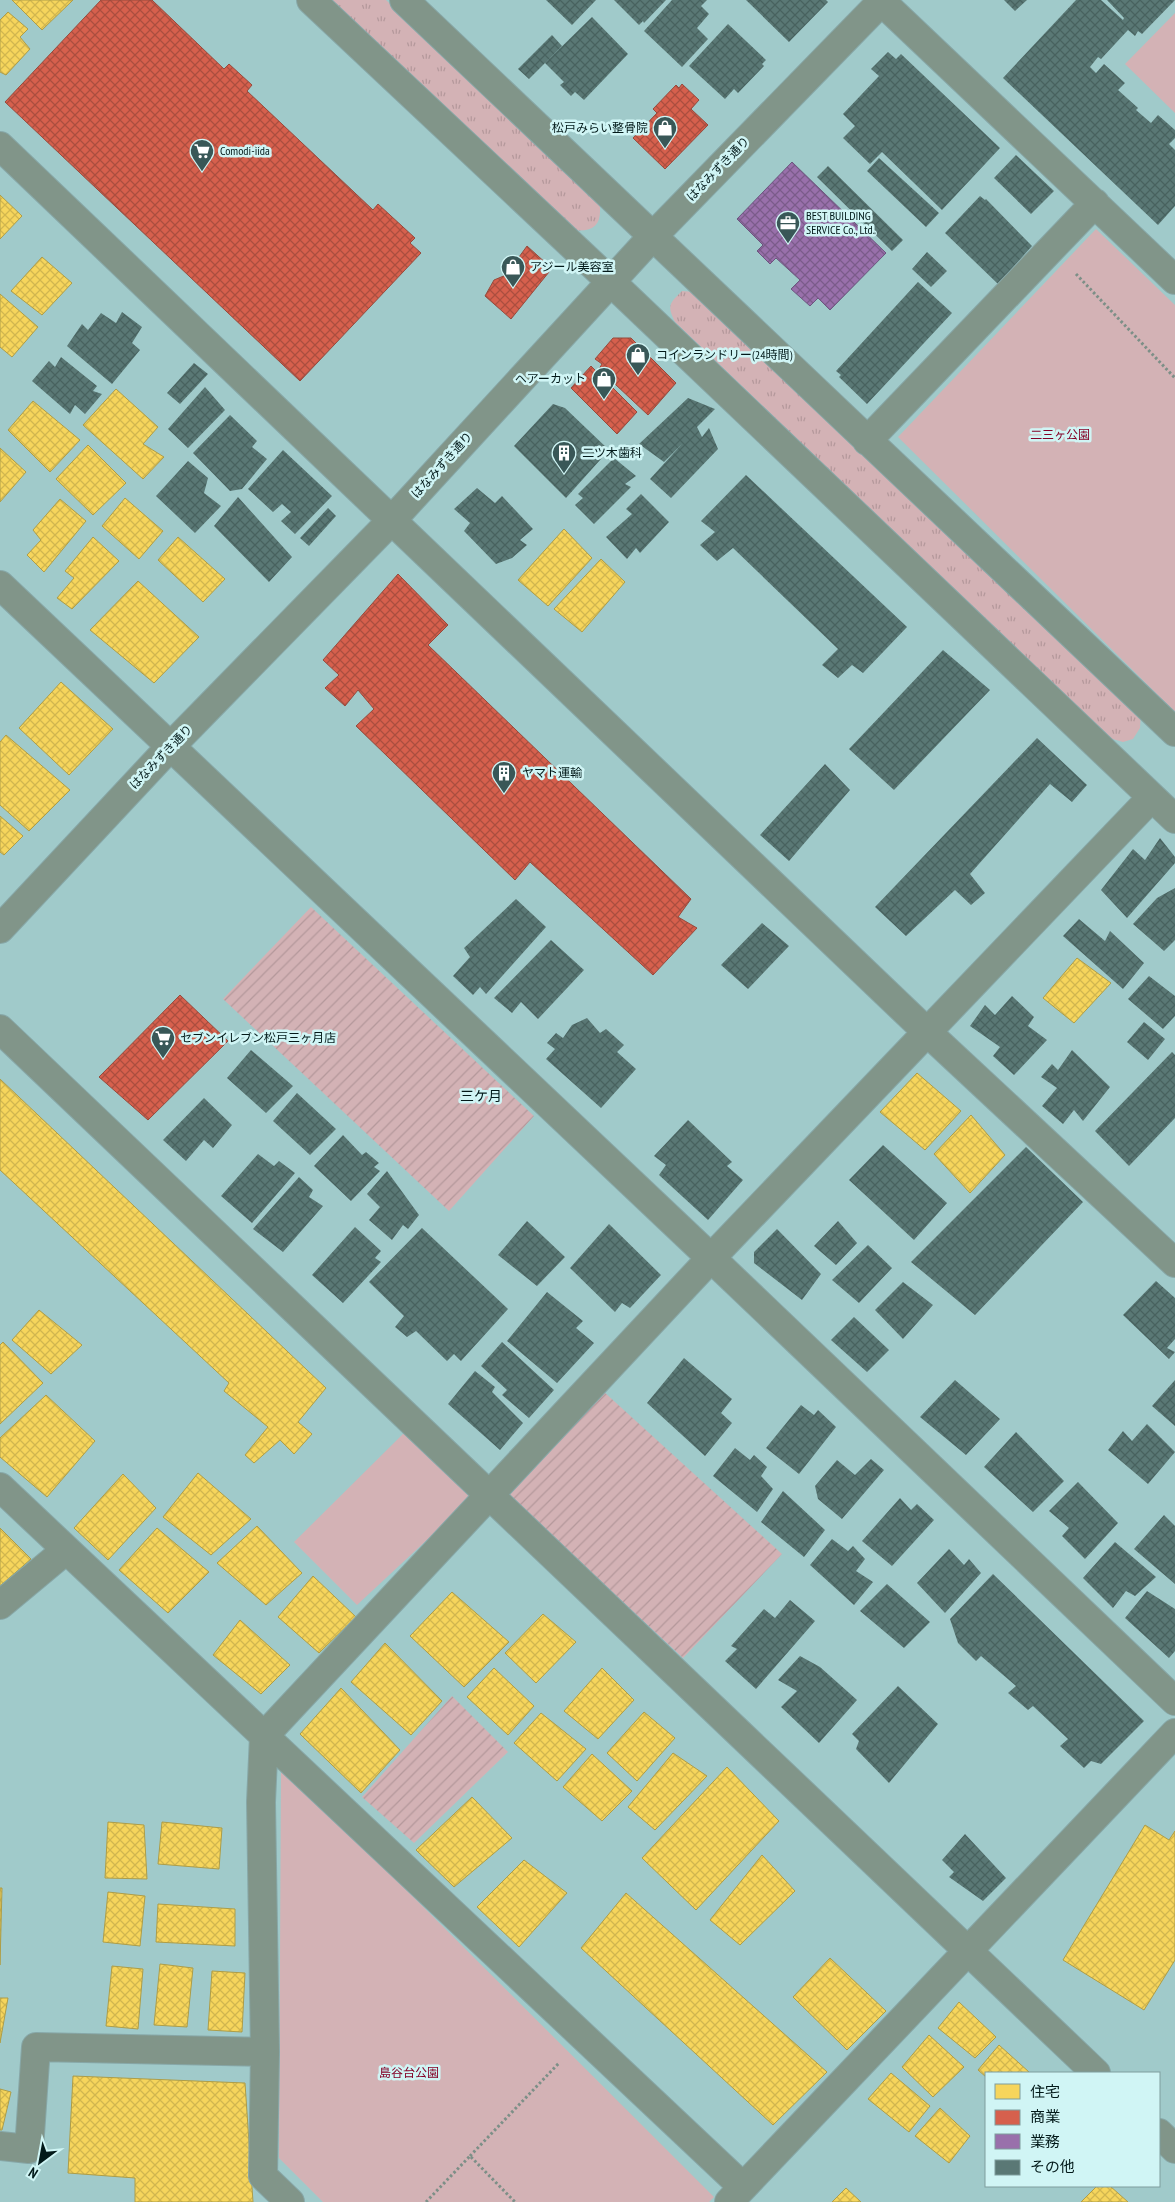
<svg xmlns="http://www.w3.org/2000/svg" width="1175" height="2202" viewBox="0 0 1175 2202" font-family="'PT Sans Narrow','Noto Sans JP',sans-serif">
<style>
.grass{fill:url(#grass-tufts)}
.park{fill:#d3b2b5}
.garden{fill:url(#garden-furrows)}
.homes{fill:url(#homes-cross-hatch);stroke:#ad9d48}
.shops{fill:url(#shops-cross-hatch);stroke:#964b3d}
.offices{fill:url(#offices-cross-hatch);stroke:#6c567f}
.building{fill:url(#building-cross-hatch)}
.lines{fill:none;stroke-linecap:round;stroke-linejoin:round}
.minor-casing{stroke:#87a7a7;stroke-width:30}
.path{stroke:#7c8f87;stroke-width:3;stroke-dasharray:2.5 2.5;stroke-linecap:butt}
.minor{stroke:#819589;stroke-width:28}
.labels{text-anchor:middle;stroke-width:5;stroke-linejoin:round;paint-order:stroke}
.poi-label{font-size:12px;fill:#021919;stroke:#d0f5f5;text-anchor:start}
.street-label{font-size:12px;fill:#021919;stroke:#d0f5f5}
.park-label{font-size:12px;fill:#840026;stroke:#d0f5f5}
.neighbourhood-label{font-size:14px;fill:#021919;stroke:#d0f5f5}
</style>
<defs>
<pattern id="grass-tufts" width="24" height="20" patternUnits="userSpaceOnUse" patternTransform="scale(1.25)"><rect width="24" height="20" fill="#d3b2b5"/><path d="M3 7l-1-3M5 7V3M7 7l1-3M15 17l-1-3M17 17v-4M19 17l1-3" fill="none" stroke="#b4989b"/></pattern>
<pattern id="garden-furrows" width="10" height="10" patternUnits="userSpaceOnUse" patternTransform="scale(1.25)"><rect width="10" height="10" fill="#d3b2b5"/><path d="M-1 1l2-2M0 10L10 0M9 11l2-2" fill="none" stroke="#b4989b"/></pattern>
<pattern id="homes-cross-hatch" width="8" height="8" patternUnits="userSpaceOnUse" patternTransform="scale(1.25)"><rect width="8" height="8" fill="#f6d55c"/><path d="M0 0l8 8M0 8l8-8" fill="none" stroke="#d1b64f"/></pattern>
<pattern id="shops-cross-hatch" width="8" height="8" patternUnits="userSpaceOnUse" patternTransform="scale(1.25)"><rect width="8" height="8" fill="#d6604d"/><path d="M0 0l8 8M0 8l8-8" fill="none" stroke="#ab4e3f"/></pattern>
<pattern id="offices-cross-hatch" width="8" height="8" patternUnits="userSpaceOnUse" patternTransform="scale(1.25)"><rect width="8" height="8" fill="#9970ab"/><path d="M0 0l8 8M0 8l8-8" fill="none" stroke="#7b5b8a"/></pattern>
<pattern id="building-cross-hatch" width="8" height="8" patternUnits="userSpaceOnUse" patternTransform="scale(1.25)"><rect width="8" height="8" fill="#5a7875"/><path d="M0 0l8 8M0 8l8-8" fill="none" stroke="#48625f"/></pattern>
</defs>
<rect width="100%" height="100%" fill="#a0caca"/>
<path class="grass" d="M327,0H386L599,200C603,223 596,233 572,230Z
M682,291L695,292L1141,712L1140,728L1133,739L1123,742L1109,738L675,322C667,305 669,304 682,291Z"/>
<path class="park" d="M1175,13V113L1125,64Z
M1096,229L1175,305V712L898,437Z
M404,1433L473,1497L357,1605L294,1542Z
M281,1765L714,2197L709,2202H323L279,2158Z"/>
<path class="garden" d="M311,907L534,1116L449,1211L223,999Z
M603,1391L782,1554L683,1658L505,1492Z
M452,1696L508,1752L414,1843L362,1797Z"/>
<path class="homes" d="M12,0H73L42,30Z
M8,12L28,29L20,37L30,49L6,75L0,72V20Z
M0,195L22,216L0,239Z
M42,257L72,283L42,315L11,291Z
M0,294L38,327L12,357L0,347Z
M116,389L158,427L143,444L164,457L143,479L83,425Z
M33,401L80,440L50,472L8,430Z
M88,445L126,483L93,515L56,479Z
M0,448L26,472L0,502Z
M125,498L163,531L139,559L102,526Z
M60,499L86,521L44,572L27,555L41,540L33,530Z
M564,529L592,558L548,606L518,580Z
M93,537L119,561L72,609L57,598L74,578L65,571Z
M178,537L225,579L203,602L158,560Z
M601,559L625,582L582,632L554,609Z
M138,581L199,637L154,683L90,630Z
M61,682L113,729L69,775L19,728Z
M6,735L70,790L29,831L0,805V742Z
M0,816L23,836L4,855L0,852Z
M1077,958L1111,983L1074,1023L1043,998Z
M917,1073L961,1111L925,1150L880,1112Z
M0,1079L326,1388L298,1422L312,1434L294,1454L280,1440L254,1463L245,1455L268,1427L224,1391L229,1383L0,1170Z
M971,1115L1005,1155L970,1193L934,1154Z
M39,1310L82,1345L51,1374L12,1340Z
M3,1342L43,1383L0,1424V1345Z
M46,1395L95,1441L47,1497L0,1457V1438Z
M198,1473L251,1519L211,1555L163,1517Z
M123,1474L156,1508L108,1560L74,1528Z
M257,1526L302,1573L266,1605L217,1563Z
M0,1528L31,1559L0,1586Z
M157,1528L209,1572L168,1613L119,1570Z
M313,1576L356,1617L319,1653L278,1617Z
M452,1592L509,1642L464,1687L410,1636Z
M543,1614L576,1642L536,1683L505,1653Z
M240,1620L290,1665L261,1694L213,1655Z
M385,1643L442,1701L411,1735L351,1682Z
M494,1668L534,1706L508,1735L467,1697Z
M602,1668L634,1700L598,1739L564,1711Z
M341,1688L400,1750L361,1793L300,1734Z
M644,1712L675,1738L637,1781L607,1753Z
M541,1713L586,1749L557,1781L514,1743Z
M673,1753L707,1776L655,1830L628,1807Z
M592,1754L632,1791L602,1821L563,1787Z
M727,1767L779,1821L696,1910L642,1858Z
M472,1797L512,1838L454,1887L416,1850Z
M108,1822L144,1825L147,1879L105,1878Z
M162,1822L222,1828L219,1869L158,1864Z
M1145,1825L1169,1840L1175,1831V1960L1144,2010L1063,1960Z
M762,1855L795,1891L740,1945L710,1920Z
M524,1860L567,1893L519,1947L477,1907Z
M0,1888H2L0,1965Z
M108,1892L145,1896L140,1946L103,1942Z
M626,1893L827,2072L773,2125L581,1948Z
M158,1904L235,1909V1946L156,1942Z
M830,1958L886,2011L847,2050L793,1997Z
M160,1964L193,1968L187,2027L154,2025Z
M112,1966L143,1969L138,2029L106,2026Z
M212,1971L245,1973L242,2032L208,2030Z
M0,1998H8L0,2043Z
M959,2002L996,2037L975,2058L938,2028Z
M929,2035L964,2067L933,2097L902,2067Z
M999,2045L1029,2072L1028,2073H986V2077L978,2070Z
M891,2073L930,2106L909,2132L868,2099Z
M73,2076L245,2083L253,2202H135V2178L68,2173Z
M0,2089L11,2092L2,2130H0Z
M940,2108L970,2136L949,2163L915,2136Z
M1097,2186H1110L1128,2202H1081Z
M846,2188L861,2202H832Z"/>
<path class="shops" d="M101,0H152L224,69L229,64L252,85L247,91L373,210L378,204L415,238L410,243L421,253L300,381L5,102Z
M682,84L699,100L691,109L708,125L665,169L633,138L657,113L653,109L676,85L679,88Z
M527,246L548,265L549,272L511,319L485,296L494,280L506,275Z
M613,338H631L676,383L648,415L599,369L602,364L595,359Z
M591,366L637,412L617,434L571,388Z
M398,574L448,625L428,645L691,899L678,917L697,928L653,975L530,862L515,880L356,726L374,709L358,690L345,706L325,688L339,675L323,660Z
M180,995L228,1041L148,1120L99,1077Z"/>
<path class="offices" d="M792,162L886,253L830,310L818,298L810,306L791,289L800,280L776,258L770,264L757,251L763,245L737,219Z"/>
<path class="building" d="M546,0H596L572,25Z
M614,0H666L644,23L643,21L639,25Z
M672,0H707L701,6L709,14L697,28L708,39L682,67L644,31Z
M746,0H826L828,2L789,42Z
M1004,0H1027L1015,11Z
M1076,0H1101L1123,20L1124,18L1107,0H1175L1142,34L1138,31L1135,36L1128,30L1101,59L1098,57L1090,67L1096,73L1104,64L1125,83L1118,90L1138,108L1136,110L1151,123L1158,115L1175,130V138L1169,144L1175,150V206L1158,225L1003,78Z
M592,17L628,54L584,100L575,92L571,96L560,85L564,82L545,63Z
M728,24L766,60L762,64L764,66L738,93L734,89L725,99L689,66Z
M552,35L562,46L529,79L518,69Z
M888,52L896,59L901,54L1000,148L942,210L882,152L870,164L843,138L855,126L843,114L879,76L871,69Z
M1016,155L1054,191L1031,214L994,178Z
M879,158L939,213L926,227L867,171Z
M828,166L903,240L892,251L817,177Z
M980,196L985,200L986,199L1032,246L998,284L945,233Z
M927,252L947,271L931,287L912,269Z
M918,282L952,313L867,404L839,377L841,375L836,371Z
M122,312L142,327L132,343L140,350L112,384L67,346L82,324L88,330L101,313L116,323Z
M61,357L97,386L93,391L102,394L85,414L75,405L70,414L32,381L49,361L55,367Z
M194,363L208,374L180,404L167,393Z
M205,387L225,410L188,448L168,429Z
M688,398L715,409L697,427L702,437L709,428L718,449L671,498L650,479L682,444L664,462L639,444Z
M553,404L565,408L609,450L566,498L514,446Z
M230,415L257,441L252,447L267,459L242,489L230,491L193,453Z
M283,450L332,496L295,534L281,521L291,512L282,504L273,512L248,489Z
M614,458L636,476L625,484L631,487L594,524L575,505L583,498L578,494Z
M188,461L208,478L204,493L221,506L195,533L156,496Z
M746,475L907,627L863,673L852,665L838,678L822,665L838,649L733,548L717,561L700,545L715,532L701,521Z
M477,488L495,503L502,496L533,529L520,540L527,545L512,558L496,564L464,531L470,523L454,509Z
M641,494L669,522L640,553L636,548L627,559L606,537L632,514L626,509Z
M238,497L292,557L269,582L214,526Z
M328,508L336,516L309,546L300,538Z
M943,650L990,690L894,790L849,749Z
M1037,738L1087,785L1072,802L1050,784L970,874L985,893L971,905L955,890L906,936L875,907Z
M825,764L850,790L789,861L760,835Z
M1160,838L1175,857V863L1127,918L1101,890L1133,849L1145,860Z
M1175,888V940L1164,951L1133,924L1157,898Z
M516,899L546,927L486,994L480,987L473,995L453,976L470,957L464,948Z
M1079,919L1105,941L1110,931L1144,963L1123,989L1063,936Z
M762,923L789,946L748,989L721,965Z
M551,940L584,970L538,1019L521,1002L512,1013L494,998Z
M1149,976L1175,996V1016L1163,1029L1128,999Z
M1012,996L1034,1017L1028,1026L1047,1040L1014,1075L993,1056L1000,1047L970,1026L985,1005L995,1015Z
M587,1018L600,1033L606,1029L624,1045L617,1052L636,1069L601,1108L546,1059L555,1049L547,1043L556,1033L563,1038L572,1025Z
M1144,1022L1165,1039L1148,1060L1127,1042Z
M251,1050L293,1086L266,1113L227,1078Z
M1072,1050L1110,1087L1083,1121L1074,1110L1063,1124L1042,1106L1057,1088L1041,1077L1052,1064L1058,1070Z
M1172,1052L1175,1055V1118L1129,1166L1095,1131Z
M297,1093L336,1129L310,1155L273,1121Z
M204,1098L232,1125L213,1148L204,1140L186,1161L163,1140Z
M688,1120L732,1162L727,1166L743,1180L708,1220L659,1175L666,1165L654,1156Z
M343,1135L362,1155L366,1152L379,1163L374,1167L380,1171L351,1201L314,1166Z
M883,1145L947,1203L914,1240L849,1180Z
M1026,1147L1083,1202L975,1315L911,1262Z
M258,1154L274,1166L279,1161L295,1173L252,1223L221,1196Z
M387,1171L419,1215L408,1229L403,1225L392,1240L369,1220L380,1207L367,1194Z
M299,1177L313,1190L309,1197L323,1206L283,1252L253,1229Z
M527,1221L565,1257L537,1286L498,1255Z
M838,1221L857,1243L836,1265L814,1246Z
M609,1224L661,1275L630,1308L622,1303L615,1312L570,1268Z
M355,1227L381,1251L375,1258L381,1262L343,1303L312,1275Z
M422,1228L508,1309L461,1361L454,1354L447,1361L416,1331L407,1337L395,1327L404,1316L369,1282Z
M777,1229L821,1274L802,1300L754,1263V1252Z
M868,1245L892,1268L859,1303L832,1280Z
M1156,1281L1175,1298V1339L1167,1348L1175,1352L1169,1359L1123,1315Z
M903,1282L933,1305L903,1339L875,1310Z
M547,1292L583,1321L576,1328L594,1343L557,1383L507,1341Z
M854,1317L889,1350L867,1372L831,1340Z
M502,1342L554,1390L529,1418L502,1395L507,1390L481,1366Z
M684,1358L732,1399L721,1413L732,1423L705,1456L647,1403Z
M475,1371L495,1387L492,1392L523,1423L500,1450L448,1404Z
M955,1380L1000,1419L966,1455L920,1417Z
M1175,1380V1426L1152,1406Z
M801,1405L814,1415L818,1410L836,1427L799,1474L766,1448Z
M1147,1424L1175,1452L1148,1484L1108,1450L1123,1431L1132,1441Z
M1016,1432L1064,1481L1033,1512L984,1467Z
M735,1448L750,1460L754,1455L767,1467L761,1476L773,1489L757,1512L713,1476Z
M871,1459L884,1470L842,1519L818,1499L815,1486L837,1460L855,1475Z
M1078,1482L1118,1523L1085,1559L1062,1536L1069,1528L1049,1511Z
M783,1491L825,1530L804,1557L761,1522Z
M900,1498L911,1510L917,1504L934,1520L892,1566L862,1541Z
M1164,1515L1175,1526V1584L1134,1549Z
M832,1539L848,1551L853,1546L865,1559L856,1571L873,1582L854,1605L810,1565Z
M1115,1542L1156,1577L1135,1596L1126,1591L1113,1608L1083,1578Z
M949,1549L964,1565L969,1559L981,1573L945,1613L917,1583Z
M993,1574L1144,1721L1101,1764L1091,1761L1084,1768L1060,1746L1068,1739L1033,1706L1028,1710L1008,1693L1016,1686L981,1656L976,1661L958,1643L950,1619Z
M887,1584L930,1622L904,1648L860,1611Z
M1147,1591L1175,1609V1651L1169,1658L1125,1618Z
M790,1600L815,1621L756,1689L725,1661L737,1649L731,1646L764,1609L775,1618Z
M800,1656L820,1667L857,1700L819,1743L781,1707L797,1691L778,1680Z
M898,1686L938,1724L889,1783L856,1749L859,1741L852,1734Z
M965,1834L1006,1878L983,1901L949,1877L954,1872L942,1860Z"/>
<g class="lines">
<g class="minor-casing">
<path id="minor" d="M311,0L610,281L1175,819
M404,0L1175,732
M880,0L1175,280
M0,146L926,1031L1175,1263
M867,441L1095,203
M0,585L711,1258L1175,1701
M0,929L170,747L392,520L652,237L883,0
M0,1029L1096,2073
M0,1487L743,2187
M0,1605L66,1550
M1159,2133L1175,2149
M0,2146L29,2149L36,2047L265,2052
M290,2202L263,2176L265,2052L261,1802L264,1736L711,1258L1152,797
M729,2202L1175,1733"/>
</g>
<path class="path" d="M1076,274L1175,378
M470,2156L559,2063
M426,2202L470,2156L515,2202"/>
<use href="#minor" class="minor"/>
</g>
<defs>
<g id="shop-pin" transform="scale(1.25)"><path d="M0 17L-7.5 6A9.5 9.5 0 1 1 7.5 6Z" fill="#395757" stroke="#d0f5f5"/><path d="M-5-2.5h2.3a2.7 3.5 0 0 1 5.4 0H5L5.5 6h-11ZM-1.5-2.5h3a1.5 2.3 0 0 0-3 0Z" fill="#fff"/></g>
<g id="supermarket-pin" transform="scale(1.25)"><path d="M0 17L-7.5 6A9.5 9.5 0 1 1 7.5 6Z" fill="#395757" stroke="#d0f5f5"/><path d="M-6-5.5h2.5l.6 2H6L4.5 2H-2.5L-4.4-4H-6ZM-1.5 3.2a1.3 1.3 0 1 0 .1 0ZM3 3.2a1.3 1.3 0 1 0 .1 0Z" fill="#fff"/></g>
<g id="office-pin" transform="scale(1.25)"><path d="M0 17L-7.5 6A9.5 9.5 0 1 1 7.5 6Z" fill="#395757" stroke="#d0f5f5"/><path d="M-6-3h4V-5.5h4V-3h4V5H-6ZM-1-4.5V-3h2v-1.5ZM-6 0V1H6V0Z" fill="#fff"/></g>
<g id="building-pin" transform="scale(1.25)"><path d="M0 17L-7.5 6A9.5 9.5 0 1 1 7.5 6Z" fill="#395757" stroke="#d0f5f5"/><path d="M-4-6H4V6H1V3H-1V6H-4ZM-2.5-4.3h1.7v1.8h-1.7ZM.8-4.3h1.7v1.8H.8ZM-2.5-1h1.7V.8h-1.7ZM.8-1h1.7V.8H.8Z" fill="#fff"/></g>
</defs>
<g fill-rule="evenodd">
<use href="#shop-pin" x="665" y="128"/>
<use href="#supermarket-pin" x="202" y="151"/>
<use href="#office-pin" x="788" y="223"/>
<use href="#shop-pin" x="513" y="267"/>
<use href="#shop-pin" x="638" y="355"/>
<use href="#shop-pin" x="604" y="379"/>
<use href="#building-pin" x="564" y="453"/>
<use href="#building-pin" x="504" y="773"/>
<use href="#supermarket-pin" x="163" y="1038"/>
</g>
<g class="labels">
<g class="poi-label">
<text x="648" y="132" text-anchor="end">松戸みらい整骨院</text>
<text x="220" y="155">Comodi-iida</text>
<text x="806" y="220">BEST BUILDING<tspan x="806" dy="14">SERVICE Co., Ltd.</tspan></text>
<text x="530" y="271">アジール美容室</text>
<text x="656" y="359">コインランドリー(24時間)</text>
<text x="586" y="383" text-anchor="end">ヘアーカット</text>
<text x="582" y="457">二ツ木歯科</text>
<text x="522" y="777">ヤマト運輸</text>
<text x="180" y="1042">セブンイレブン松戸三ヶ月店</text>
</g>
<g class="street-label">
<text transform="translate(718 169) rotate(-46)" y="4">はなみずき通り</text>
<text transform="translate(442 465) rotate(-48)" y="4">はなみずき通り</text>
<text transform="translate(161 757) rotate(-46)" y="4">はなみずき通り</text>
</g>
<g class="park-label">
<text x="1060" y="439">二三ヶ公園</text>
<text x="409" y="2077">島谷台公園</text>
</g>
<g class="neighbourhood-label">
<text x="481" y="1101">三ケ月</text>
</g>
</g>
<rect x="985" y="2072" width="175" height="115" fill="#d0f5f5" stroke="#7e9d9d"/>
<rect x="995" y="2084" width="25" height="15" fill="#f6d55c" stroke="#7e9d9d"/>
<text x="1030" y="2097" font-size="15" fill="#021919">住宅</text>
<rect x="995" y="2110" width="25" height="15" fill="#d6604d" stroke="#7e9d9d"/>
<text x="1030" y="2122" font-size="15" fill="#021919">商業</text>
<rect x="995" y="2134" width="25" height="15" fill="#9970ab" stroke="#7e9d9d"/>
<text x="1030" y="2147" font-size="15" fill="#021919">業務</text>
<rect x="995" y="2160" width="25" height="15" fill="#5a7875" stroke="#7e9d9d"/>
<text x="1030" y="2172" font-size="15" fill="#021919">その他</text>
<g transform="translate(40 2162) rotate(212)" stroke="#d0f5f5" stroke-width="4" paint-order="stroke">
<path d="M0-4L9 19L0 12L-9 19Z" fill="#021919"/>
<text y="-8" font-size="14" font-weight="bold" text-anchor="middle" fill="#021919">N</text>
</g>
</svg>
